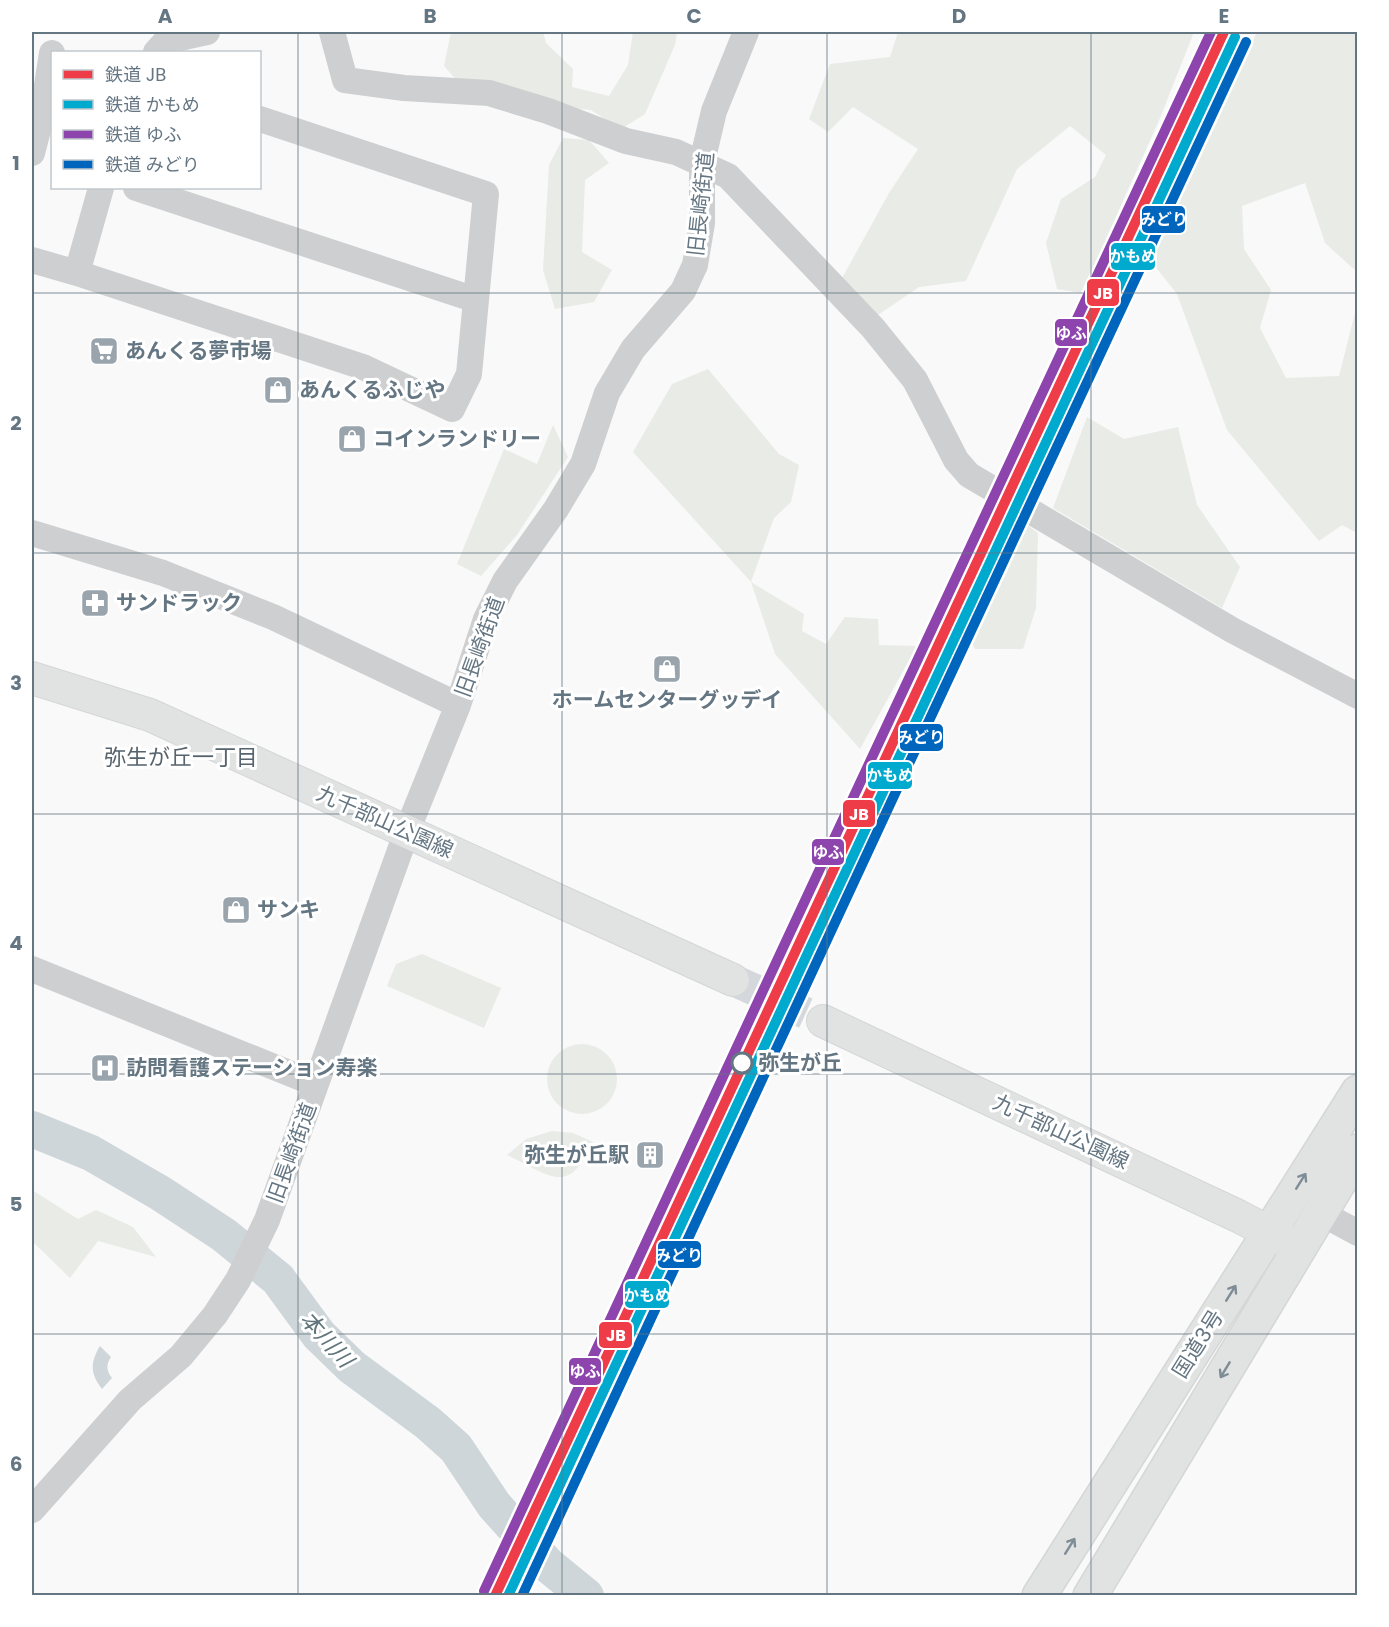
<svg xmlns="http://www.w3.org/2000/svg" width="1389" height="1627" viewBox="0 0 1389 1627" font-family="Poppins,'Noto Sans JP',sans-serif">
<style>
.green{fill:#e8ebe6}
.water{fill:#ced6d9}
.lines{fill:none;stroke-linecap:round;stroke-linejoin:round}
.river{stroke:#ced6d9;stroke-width:36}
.major-tunnel{stroke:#d4d8dc;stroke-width:32;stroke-dasharray:32 16;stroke-linecap:butt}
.major-casing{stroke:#d5d6d7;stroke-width:34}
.highway-casing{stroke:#d5d6d6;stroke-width:36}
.minor{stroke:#cecfd0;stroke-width:26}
.major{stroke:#e1e2e2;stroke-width:32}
.highway{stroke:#e1e2e2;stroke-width:33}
.rail-1-casing{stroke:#fff;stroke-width:15}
.rail-2-casing{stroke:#fff;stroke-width:15}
.rail-3-casing{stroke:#fff;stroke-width:15}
.rail-4-casing{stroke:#fff;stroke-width:15}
.rail-1{stroke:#ee3d49;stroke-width:10}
.rail-2{stroke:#00a9ce;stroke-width:10}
.rail-3{stroke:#8e44ad;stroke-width:10}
.rail-4{stroke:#0065bd;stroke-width:10}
.oneway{stroke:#7e8c96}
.grid{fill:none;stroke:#657683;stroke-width:1.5;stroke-opacity:0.55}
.stop-dot{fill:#fff;stroke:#657683;stroke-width:3}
.labels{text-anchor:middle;stroke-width:6;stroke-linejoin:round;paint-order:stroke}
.street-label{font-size:21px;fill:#657683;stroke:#fff}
.poi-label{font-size:21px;font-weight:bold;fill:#657683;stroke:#fff;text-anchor:start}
.stop-label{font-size:21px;font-weight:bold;fill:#657683;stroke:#fff;text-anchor:start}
.neighbourhood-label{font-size:22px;fill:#57646e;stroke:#fff}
.water-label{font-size:22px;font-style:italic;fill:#60757c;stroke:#fff}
.line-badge{stroke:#fff;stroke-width:2}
.badge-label{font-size:16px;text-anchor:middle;font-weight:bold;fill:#fff}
.neatline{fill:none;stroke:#657683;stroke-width:2}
.grid-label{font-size:20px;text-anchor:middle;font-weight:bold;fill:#657683}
</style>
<rect width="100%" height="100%" fill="#f9f9f9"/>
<path class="green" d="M451,32H543L546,43L573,69L572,87L609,96L628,65L633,32H677L675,45L645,114L621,129L591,110L557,107L459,83L444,66Z
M898,32H1194L1160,118L1082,293L1057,289L1046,243L1061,199L1095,177L1106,155L1070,126L1017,169L966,281L919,287L875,317L841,280L889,193L918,149L853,107L828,132L809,119L830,64L890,57Z
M1257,32H1357V272L1325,243L1305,183L1242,206L1244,249L1271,290L1260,328L1286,378L1339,376L1357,305V533L1342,525L1319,541L1227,430L1177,294L1151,261Z
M563,138L589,140L609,163L585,180L582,252L612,270L594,302L555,309L543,270L549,165Z
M708,369L779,454L799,465L791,502L774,518L751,582L804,614L802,631L826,644L845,617L878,619L879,645L917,646L860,749L775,654L751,582L633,452L672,384Z
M1087,417L1124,439L1178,427L1197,505L1240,567L1222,608L1053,508Z
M553,425L568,457L517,535L481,576L457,564L504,449L537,464Z
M1026,524L1038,533L1036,608L1023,649H975L968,636Z
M422,954L501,988L484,1028L387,986L396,964Z
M547 1079a35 35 0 1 1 70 0a35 35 0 1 1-70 0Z
M552,1131L573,1133L593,1142C568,1197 552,1176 507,1155L526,1139Z
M32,1190L78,1219L96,1210L133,1227L156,1257L98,1241L70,1278L32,1241Z"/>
<path class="water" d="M100,1346L111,1357C106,1365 106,1370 112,1378L102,1389C90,1373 90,1363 100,1346Z"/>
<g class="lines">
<path class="river" d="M32,1129L91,1153L160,1193L224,1235L278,1279L319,1335L352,1367L428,1423L456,1448L494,1505L548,1565L586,1596"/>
<path class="major-tunnel" d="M733,980L823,1021"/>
<g class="major-casing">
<path id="major" d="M32,678L150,715L733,980
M823,1021L1238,1216L1294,1245"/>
</g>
<g class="highway-casing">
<path id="highway" d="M1039,1596L1358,1092
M1090,1596L1358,1151"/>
</g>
<path class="minor" d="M332,32L345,80L404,88L489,93L548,111L626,141L676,152L728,176L873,328L915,380L956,460L969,475L1232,630L1358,696
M156,52L166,41L207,32
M32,153L43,111L52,53
M136,188L476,300
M32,260L77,273L101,188
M77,273L363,367L452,409L469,374L486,194L260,119
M32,533L163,573L273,617L458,705
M32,969L316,1084
M1319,1212L1358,1233
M32,1510L130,1400L181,1356L215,1315L238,1280L267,1220L407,831L458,705L486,619L505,581L556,509L583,464L607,393L633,349L683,291L695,265L702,223V162L714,111L746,32"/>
<use href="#major" class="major"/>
<use href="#highway" class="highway"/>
<g class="rail-1-casing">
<path id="rail-1" d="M495,1596C735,1073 983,554 1224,32"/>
</g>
<g class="rail-2-casing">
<path id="rail-2" d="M508,1596C747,1074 995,557 1235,37"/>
</g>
<g class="rail-3-casing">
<path id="rail-3" d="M484,1591C723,1070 971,552 1211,32"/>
</g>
<g class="rail-4-casing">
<path id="rail-4" d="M522,1596C760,1076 1006,561 1246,42"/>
</g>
<use href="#rail-1" class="rail-1"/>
<use href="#rail-2" class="rail-2"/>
<use href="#rail-3" class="rail-3"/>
<use href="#rail-4" class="rail-4"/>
</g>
<defs><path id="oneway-shaft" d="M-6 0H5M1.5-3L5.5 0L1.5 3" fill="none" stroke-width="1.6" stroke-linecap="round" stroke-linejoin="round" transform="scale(1.5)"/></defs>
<g class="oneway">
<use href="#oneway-shaft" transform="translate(1301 1181) rotate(-58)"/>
<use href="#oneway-shaft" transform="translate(1231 1293) rotate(-58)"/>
<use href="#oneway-shaft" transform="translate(1225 1370) rotate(121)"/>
<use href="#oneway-shaft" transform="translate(1070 1546) rotate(-58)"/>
</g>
<path class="grid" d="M298,32V1596M562,32V1596M827,32V1596M1091,32V1596M32,293H1358M32,553H1358M32,814H1358M32,1074H1358M32,1334H1358"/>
<defs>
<g id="supermarket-square" transform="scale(1.5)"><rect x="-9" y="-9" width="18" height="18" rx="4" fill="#99a4ac" stroke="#fff"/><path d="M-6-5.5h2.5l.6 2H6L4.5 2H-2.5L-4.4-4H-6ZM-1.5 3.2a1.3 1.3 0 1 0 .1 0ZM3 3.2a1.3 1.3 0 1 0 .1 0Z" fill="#fff"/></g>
<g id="shop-square" transform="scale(1.5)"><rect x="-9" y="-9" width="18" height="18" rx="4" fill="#99a4ac" stroke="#fff"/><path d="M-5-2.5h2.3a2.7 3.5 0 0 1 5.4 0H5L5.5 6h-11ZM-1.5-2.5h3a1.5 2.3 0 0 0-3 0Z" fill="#fff"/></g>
<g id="pharmacy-square" transform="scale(1.5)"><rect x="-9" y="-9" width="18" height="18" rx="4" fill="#99a4ac" stroke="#fff"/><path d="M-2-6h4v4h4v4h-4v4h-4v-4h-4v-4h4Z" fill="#fff"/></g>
<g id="hospital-square" transform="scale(1.5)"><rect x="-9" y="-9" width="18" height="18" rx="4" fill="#99a4ac" stroke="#fff"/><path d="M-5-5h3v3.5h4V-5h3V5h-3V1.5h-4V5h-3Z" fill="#fff"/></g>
<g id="building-square" transform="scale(1.5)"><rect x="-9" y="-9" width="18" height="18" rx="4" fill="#99a4ac" stroke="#fff"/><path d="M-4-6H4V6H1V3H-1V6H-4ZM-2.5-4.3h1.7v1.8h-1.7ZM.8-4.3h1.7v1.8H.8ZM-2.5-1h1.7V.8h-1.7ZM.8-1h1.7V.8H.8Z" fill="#fff"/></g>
</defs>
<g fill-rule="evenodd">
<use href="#supermarket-square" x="104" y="351"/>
<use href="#shop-square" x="278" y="390"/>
<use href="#shop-square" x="352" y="439"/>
<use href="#pharmacy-square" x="95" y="603"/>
<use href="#shop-square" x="667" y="669"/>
<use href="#shop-square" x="236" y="910"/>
<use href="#hospital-square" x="105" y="1068"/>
<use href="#building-square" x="650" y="1155"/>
</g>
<circle class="stop-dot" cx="742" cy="1063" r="10"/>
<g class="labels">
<g class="street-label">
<text transform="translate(701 204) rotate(-84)" y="7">旧長崎街道</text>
<text transform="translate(480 647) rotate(-70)" y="7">旧長崎街道</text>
<text transform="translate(385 822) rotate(24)" y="7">九千部山公園線</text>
<text transform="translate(1061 1132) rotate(25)" y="7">九千部山公園線</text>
<text transform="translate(292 1153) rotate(-70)" y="7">旧長崎街道</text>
<text transform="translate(1198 1344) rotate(-58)" y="7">国道3号</text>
</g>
<g class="poi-label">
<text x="125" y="358">あんくる夢市場</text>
<text x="299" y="397">あんくるふじや</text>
<text x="373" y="446">コインランドリー</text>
<text x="116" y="610">サンドラック</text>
<text x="667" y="707" text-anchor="middle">ホームセンターグッデイ</text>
<text x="257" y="917">サンキ</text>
<text x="126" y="1075">訪問看護ステーション寿楽</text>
<text x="629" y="1162" text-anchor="end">弥生が丘駅</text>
</g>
<g class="stop-label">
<text x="758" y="1070">弥生が丘</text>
</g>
<g class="neighbourhood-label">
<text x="181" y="765">弥生が丘一丁目</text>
</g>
<g class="water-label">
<text transform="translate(327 1339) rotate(48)" y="8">本川川</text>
</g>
</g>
<g class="line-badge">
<rect x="1141" y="205" width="45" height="29" rx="6" fill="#0065bd"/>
<rect x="1110" y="242" width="46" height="29" rx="6" fill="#00a9ce"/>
<rect x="1086" y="278" width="34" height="29" rx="6" fill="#ee3d49"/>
<rect x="1054" y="318" width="34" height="29" rx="6" fill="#8e44ad"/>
<rect x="899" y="723" width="45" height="29" rx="6" fill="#0065bd"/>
<rect x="867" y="761" width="46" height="29" rx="6" fill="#00a9ce"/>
<rect x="842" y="799" width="34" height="29" rx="6" fill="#ee3d49"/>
<rect x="811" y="838" width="34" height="28" rx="6" fill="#8e44ad"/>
<rect x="657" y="1240" width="45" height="29" rx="6" fill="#0065bd"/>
<rect x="624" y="1280" width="46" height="29" rx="6" fill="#00a9ce"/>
<rect x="598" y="1321" width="35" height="28" rx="6" fill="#ee3d49"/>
<rect x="568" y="1357" width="34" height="29" rx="6" fill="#8e44ad"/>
</g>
<g class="badge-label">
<text x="1164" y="225">みどり</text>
<text x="1133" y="262">かもめ</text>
<text x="1103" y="299">JB</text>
<text x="1071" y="339">ゆふ</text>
<text x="921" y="743">みどり</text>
<text x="890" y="781">かもめ</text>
<text x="859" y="820">JB</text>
<text x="828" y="858">ゆふ</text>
<text x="679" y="1261">みどり</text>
<text x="647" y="1301">かもめ</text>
<text x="616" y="1341">JB</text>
<text x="585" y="1377">ゆふ</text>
</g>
<rect width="1389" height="1627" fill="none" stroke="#ffffff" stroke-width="66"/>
<rect x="51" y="51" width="210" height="138" fill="#ffffff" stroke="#c1c8cd" stroke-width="1.5"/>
<rect x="63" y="70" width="30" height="9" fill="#ee3d49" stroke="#c1c8cd" stroke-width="1.5"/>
<text x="105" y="81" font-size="18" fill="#657683">鉄道 JB</text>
<rect x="63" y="100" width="30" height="9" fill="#00a9ce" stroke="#c1c8cd" stroke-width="1.5"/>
<text x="105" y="111" font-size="18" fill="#657683">鉄道 かもめ</text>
<rect x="63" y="130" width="30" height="9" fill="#8e44ad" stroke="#c1c8cd" stroke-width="1.5"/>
<text x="105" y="141" font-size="18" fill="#657683">鉄道 ゆふ</text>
<rect x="63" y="160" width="30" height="9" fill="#0065bd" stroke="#c1c8cd" stroke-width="1.5"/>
<text x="105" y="171" font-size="18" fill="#657683">鉄道 みどり</text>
<rect x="33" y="33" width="1323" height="1561" class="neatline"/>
<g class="grid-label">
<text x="165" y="23">A</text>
<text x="430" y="23">B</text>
<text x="694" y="23">C</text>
<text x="959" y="23">D</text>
<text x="1224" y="23">E</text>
<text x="16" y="170">1</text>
<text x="16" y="430">2</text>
<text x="16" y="690">3</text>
<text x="16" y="950">4</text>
<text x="16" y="1211">5</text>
<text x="16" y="1471">6</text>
</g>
</svg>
